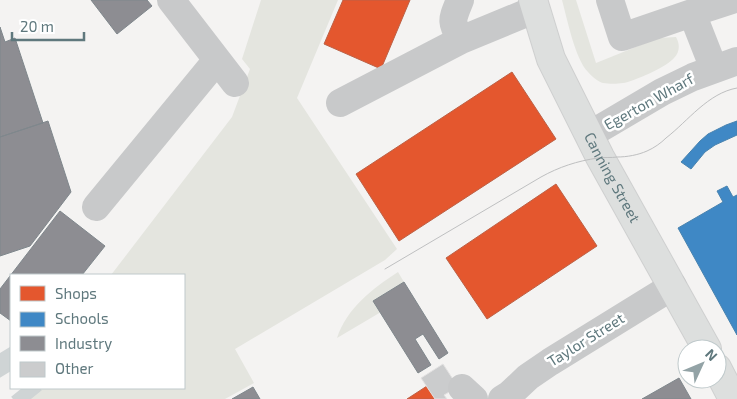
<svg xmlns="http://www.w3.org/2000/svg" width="737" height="399" viewBox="0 0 737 399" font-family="'Exo 2',sans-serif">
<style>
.green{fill:#e4e5df}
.shops{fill:#e4572e;stroke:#bc6146}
.schools{fill:#3f88c5;stroke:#4983af}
.industry{fill:#8d8d92;stroke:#7f878c}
.building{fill:#cbcccd;stroke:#e3e2e2}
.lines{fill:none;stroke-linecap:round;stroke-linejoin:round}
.minor-tunnel{stroke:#cfd4d5;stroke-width:28;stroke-dasharray:28 14;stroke-linecap:butt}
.highway-casing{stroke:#cfd0d0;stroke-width:30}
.minor{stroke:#c8c9ca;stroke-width:28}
.highway{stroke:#dddfde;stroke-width:28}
.tram{stroke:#bebfc0;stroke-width:1}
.labels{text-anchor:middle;stroke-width:5;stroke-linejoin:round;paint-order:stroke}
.street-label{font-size:15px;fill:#5f787d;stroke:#fff}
</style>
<rect width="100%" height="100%" fill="#f4f3f2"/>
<path class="green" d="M261,0H338L297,98L397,249L385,260L235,349L254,383L225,399H13L24,388H184V275H111L232,117L250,69L242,59Z
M562,0H576L596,63L658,38L676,37C680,44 680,52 674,58C668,66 633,82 623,83C617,84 609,84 603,83C599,82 591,76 588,72C575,59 567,18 562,0Z
M398,272L404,282L374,301L381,312L337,338C347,308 372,289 398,272Z"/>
<path class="shops" d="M343,0H410L381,69L324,44Z
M512,72L556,139L399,241L356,174Z
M556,184L597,246L487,319L446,258Z
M427,386L435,399H407Z"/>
<path class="schools" d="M737,121V135L715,145L705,152L691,169L681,162L700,141L708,134L726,125Z
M727,186L733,197L737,195V335L678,228L723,202L717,191Z"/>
<path class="industry" d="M91,0H147L152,6L117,34Z
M0,27L5,42L15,38L43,123L0,137Z
M48,121L71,192L30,246L0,256V137Z
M60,211L105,246L82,275H11V321L0,313V289Z
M404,282L448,353L439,359L423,334L415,339L431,365L418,373L373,301Z
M679,378L691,399H642Z
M253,387L260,399H232Z"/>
<path class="building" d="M443,364L458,387L444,395L447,399H435L421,378Z"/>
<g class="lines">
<path class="minor-tunnel" d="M0,353L11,371
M22,388L31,399"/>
<g class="highway-casing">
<g id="highway">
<path id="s1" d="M533,0L551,59L600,157L707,349"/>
<path d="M717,368L733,399"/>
</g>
</g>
<path class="minor" d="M171,0L235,83
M460,0C452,20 450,21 461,40
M610,0L622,37L692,13L714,69
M692,13L732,0
M340,103L461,40L536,9
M589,135L662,92L693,77L737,61
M96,207L217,60
M462,388L474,399
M502,399L510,394L528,377L550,362L673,286"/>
<use href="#highway" class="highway"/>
<path class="tram" d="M385,269L541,177C559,167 577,161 598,158C605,157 611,158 617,157C627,157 638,155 647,151C654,148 661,143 666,138C688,121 708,93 737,88"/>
</g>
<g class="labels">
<g class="street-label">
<text transform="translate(649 102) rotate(-29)" y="5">Egerton Wharf</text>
<text dy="5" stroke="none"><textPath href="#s1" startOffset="195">Canning Street</textPath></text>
<text transform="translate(586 340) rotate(-32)" y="5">Taylor Street</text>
</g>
</g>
<rect x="10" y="274" width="175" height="115" fill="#ffffff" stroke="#bfc9cb"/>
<rect x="20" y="286" width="25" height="15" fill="#e4572e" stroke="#bfc9cb"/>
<text x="55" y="299" font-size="15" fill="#5f787d">Shops</text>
<rect x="20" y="312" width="25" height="15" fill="#3f88c5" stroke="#bfc9cb"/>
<text x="55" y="324" font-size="15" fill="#5f787d">Schools</text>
<rect x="20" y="336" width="25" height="15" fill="#8d8d92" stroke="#bfc9cb"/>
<text x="55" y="349" font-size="15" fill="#5f787d">Industry</text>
<rect x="20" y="362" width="25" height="15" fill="#cbcccd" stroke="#bfc9cb"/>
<text x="55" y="374" font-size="15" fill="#5f787d">Other</text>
<g transform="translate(702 364) rotate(46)"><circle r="24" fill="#ffffff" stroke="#bfc9cb"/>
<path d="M0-4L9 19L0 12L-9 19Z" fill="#93a3a6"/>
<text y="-8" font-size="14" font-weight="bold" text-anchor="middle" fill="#5f787d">N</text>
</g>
<path d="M12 32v8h72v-8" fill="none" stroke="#5f787d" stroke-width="2.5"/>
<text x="20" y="32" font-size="15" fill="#5f787d" stroke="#ffffff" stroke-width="4" paint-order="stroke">20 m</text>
</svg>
